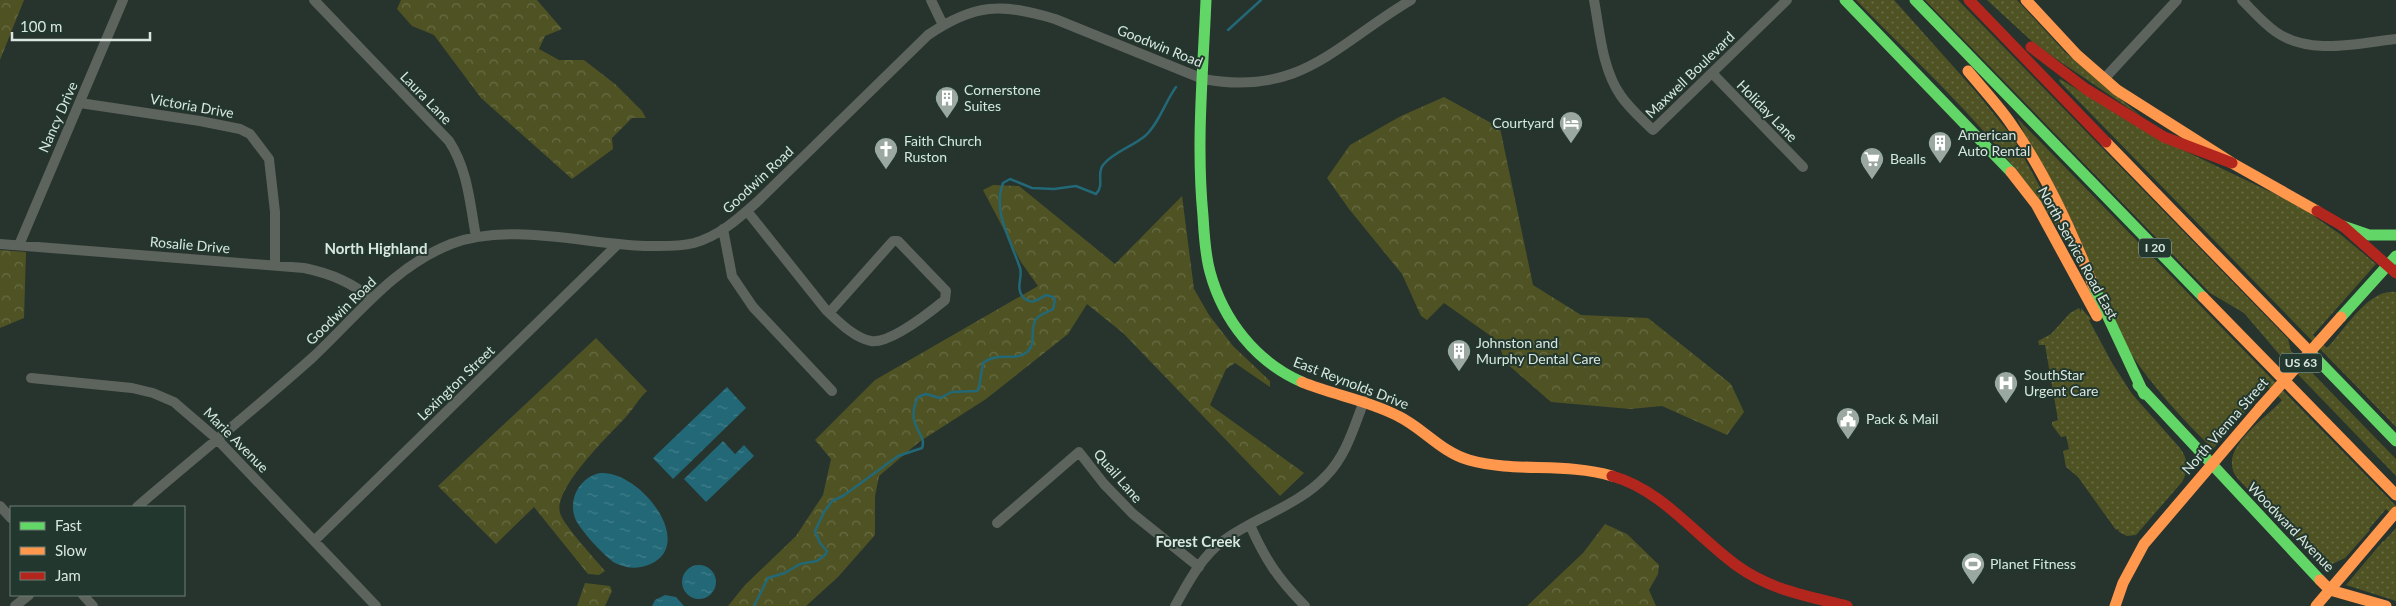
<svg xmlns="http://www.w3.org/2000/svg" width="2396" height="606" viewBox="0 0 2396 606" font-family="Lato,sans-serif">
<style>
.grass{fill:url(#grass-dots)}
.forest{fill:url(#forest-crowns)}
.water{fill:url(#water-ripples)}
.lines{fill:none;stroke-linecap:round;stroke-linejoin:round}
.stream{stroke:#226877;stroke-width:2.5}
.street{stroke:#5d635d;stroke-width:10}
.fast{stroke:#63d668;stroke-width:11}
.slow{stroke:#ff974d;stroke-width:11}
.jam{stroke:#b3261e;stroke-width:11}
.slow-bridge{stroke:#ff974d;stroke-width:11}
.labels{text-anchor:middle;stroke-width:4;stroke-linejoin:round;paint-order:stroke}
.shield{fill:#22382e;stroke:#a3b2ab;stroke-width:1}
.shield-label{font-size:12px;font-weight:bold;fill:#dae7e0}
.street-label{font-size:14px;fill:#dae7e0;stroke:#22382e}
.poi-label{font-size:14px;fill:#dae7e0;stroke:#22382e;text-anchor:start}
.neighbourhood-label{font-size:15px;font-weight:bold;fill:#dae7e0;stroke:#22382e}
</style>
<defs>
<pattern id="grass-dots" width="8" height="8" patternUnits="userSpaceOnUse" patternTransform="scale(1.25)"><rect width="8" height="8" fill="#4f5324"/><path d="M2 2h.1M6 6h.1" fill="none" stroke="#686c44" stroke-width="1.8" stroke-linecap="round"/></pattern>
<pattern id="forest-crowns" width="20" height="18" patternUnits="userSpaceOnUse" patternTransform="scale(1.25)"><rect width="20" height="18" fill="#4f5324"/><path d="M2 6a3 3 0 1 1 6 0M12 15a3 3 0 1 1 6 0" fill="none" stroke="#686c44"/></pattern>
<pattern id="water-ripples" width="26" height="14" patternUnits="userSpaceOnUse" patternTransform="scale(1.25)"><rect width="26" height="14" fill="#226877"/><path d="M2 4q2-2 4 0t4 0M15 11q2-2 4 0t4 0" fill="none" stroke="#427e8a"/></pattern>
</defs>
<rect width="100%" height="100%" fill="#27332d"/>
<path class="grass" d="M1856,0H1894L1977,93L2014,139L2067,237L2064,239C2010,147 1930,76 1856,0Z
M1925,0H1958L2288,339L2291,351L2396,459V476L2284,360L2244,313L2210,293Z
M1987,0H2017L2065,52L2142,117L2037,46Z
M2060,79L2158,138L2296,204L2340,234L2376,264L2313,335L2327,348C2344,331 2368,288 2396,292V427L2059,81Z
M2017,118L2396,506V518L2386,509L2369,529L2370,530L2345,558L2328,566L2315,558L2238,479C2214,450 2267,418 2282,400L2267,386L2213,449C2182,419 2155,389 2131,354Z
M2079,308L2081,312V308L2091,319L2089,320L2112,363L2132,394L2180,448C2188,459 2189,470 2182,482L2136,535L2127,536L2119,532L2118,529L2116,530L2078,477L2066,467L2063,451L2069,449L2066,436L2061,437L2052,425V422L2058,420L2045,345H2039L2038,341L2051,334L2070,313Z
M2396,528V601L2346,585L2383,541H2384Z"/>
<path class="forest" d="M0,0H24L0,60Z
M401,0H537L562,29L545,36L539,49L559,60H584L615,84L642,111L646,118H632L612,138L613,149L572,179L481,98L434,35L412,26L397,9Z
M1444,97L1500,128L1533,285L1581,315L1648,318L1731,384L1744,412L1727,435L1662,406L1630,409L1551,402L1505,362L1498,341L1444,303L1427,320L1421,316L1402,274L1349,209L1327,178L1350,145L1401,116Z
M993,185L1019,186L1115,264L1182,196L1194,289L1209,315L1233,346L1270,381V387L1235,363L1226,369L1210,405L1304,473L1280,496L1123,333L1087,304L1068,334L986,399L919,442L879,476L875,496V535L838,577L806,606H728L745,585L796,536L823,495L831,459L815,440L875,380L1038,286L1021,262L983,190Z
M0,250L26,252L24,318L0,328Z
M596,338L647,391C638,399 633,410 625,418C609,435 553,489 560,513C564,526 595,559 605,571L599,575L588,574L534,507L496,544L438,486Z
M1605,524L1627,534L1659,565L1658,574L1649,590L1656,606H1527L1583,553Z
M585,583L610,586L612,591L605,606H577Z"/>
<path class="water" d="M727,387L746,408L673,479L653,458Z
M723,441L735,454L744,445L754,456L706,502L684,479Z
M600,473C643,470 703,553 641,567C632,569 624,567 615,563C605,557 579,529 575,518C568,499 580,477 600,473Z
M682 582a17 17 0 1 1 34 0a17 17 0 1 1-34 0Z
M665,595L676,597L684,606H652L655,600Z"/>
<g class="lines">
<path class="stream" d="M1228,30L1261,0
M754,606L768,578L785,573L800,564L817,561L825,555L827,551L820,543L815,531L824,512L832,501L843,496L898,456L922,448C928,434 904,426 918,397L926,394L940,398L952,392L977,391L979,388L983,363C998,351 1015,362 1027,352C1037,344 1029,329 1036,319C1040,314 1048,312 1053,309L1055,300L1053,297L1046,295C1039,299 1031,306 1023,297C1015,288 1023,277 1020,268C1011,240 992,212 1003,183L1010,179L1032,188L1054,189L1076,186L1096,194C1105,185 1096,174 1103,165C1113,152 1132,147 1145,136C1158,125 1165,102 1176,87"/>
<path class="street" d="M314,0L449,141C468,170 470,204 476,237
M931,0L943,25
M1594,0C1600,32 1602,69 1621,96C1630,109 1643,120 1653,130L1787,0
M2242,0C2253,11 2263,23 2276,32C2310,56 2358,43 2396,39
M1712,73L1803,167
M2104,79L2177,0
M80,103L200,121L240,129L250,134L269,159L275,212V265
M747,211L826,310C838,321 854,338 871,341C890,344 929,313 945,300L946,291L898,241H893L829,313
M723,229L732,276L753,307L832,391
M0,244L304,268C329,273 352,282 371,299
M19,245L123,0
M31,378L132,388L153,393L174,402L217,439L376,606
M0,506L11,518
M137,507C195,457 255,409 312,358C356,317 393,267 451,244C509,222 585,244 645,246C662,246 678,247 694,243C719,236 738,219 757,202L928,35C975,3 1002,3 1055,19L1203,79C1301,97 1335,45 1411,0
M997,523L1079,452L1104,484L1133,514L1199,567
M1250,525C1265,559 1278,579 1305,606
M315,540L617,245
M83,595L93,606
M15,606L29,595
M1175,606C1188,583 1201,557 1223,541C1255,517 1298,506 1326,476C1346,456 1354,427 1364,401"/>
<path class="fast" d="M1206,0C1203,72 1196,144 1203,216C1204,234 1205,254 1210,272C1223,320 1256,362 1302,382
M1845,0L2011,172
M1915,0L2203,297
M2343,226L2369,235H2396
M2093,285L2144,394
M2341,317L2396,256
M2308,350L2396,441
M2138,385L2320,580"/>
<path class="slow" d="M2026,0L2077,55L2117,90L2232,163L2317,211
M1968,71C1982,88 1997,104 2009,121C2045,172 2070,227 2093,285
M2106,142L2308,350
M2011,172L2036,204L2097,316
M2203,297L2396,495
M1302,382C1333,395 1368,400 1398,416C1423,428 1441,452 1469,460C1515,473 1565,462 1612,476
M2320,580L2330,590L2386,606
M2115,606L2123,583L2144,544L2260,408
M2316,606L2396,512"/>
<path class="jam" d="M1969,0L2106,142
M2031,47L2086,89L2164,137L2232,163
M2317,211L2343,226L2396,273
M1612,476C1662,490 1695,535 1736,565C1770,590 1807,596 1847,606"/>
<path class="slow-bridge" d="M2260,408L2341,317"/>
</g>
<defs>
<g id="building-pin" transform="scale(1.25)"><path d="M0 17L-7.5 6A9.5 9.5 0 1 1 7.5 6Z" fill="#9ba8a1" stroke="#22382e"/><path d="M-4-6H4V6H1V3H-1V6H-4ZM-2.5-4.3h1.7v1.8h-1.7ZM.8-4.3h1.7v1.8H.8ZM-2.5-1h1.7V.8h-1.7ZM.8-1h1.7V.8H.8Z" fill="#fff"/></g>
<g id="hotel-pin" transform="scale(1.25)"><path d="M0 17L-7.5 6A9.5 9.5 0 1 1 7.5 6Z" fill="#9ba8a1" stroke="#22382e"/><path d="M-6-4.5h1.5V1H6V5H4.5V3h-9V5H-6ZM-4 0a1.8 1.8 0 1 1 3.6 0ZM.5 0V-2.5h3Q6-2.5 6 0Z" fill="#fff"/></g>
<g id="church-pin" transform="scale(1.25)"><path d="M0 17L-7.5 6A9.5 9.5 0 1 1 7.5 6Z" fill="#9ba8a1" stroke="#22382e"/><path d="M-1.2-6h2.4v3.5h3.3v2.4h-3.3V6h-2.4V-.1h-3.3v-2.4h3.3Z" fill="#fff"/></g>
<g id="supermarket-pin" transform="scale(1.25)"><path d="M0 17L-7.5 6A9.5 9.5 0 1 1 7.5 6Z" fill="#9ba8a1" stroke="#22382e"/><path d="M-6-5.5h2.5l.6 2H6L4.5 2H-2.5L-4.4-4H-6ZM-1.5 3.2a1.3 1.3 0 1 0 .1 0ZM3 3.2a1.3 1.3 0 1 0 .1 0Z" fill="#fff"/></g>
<g id="hospital-pin" transform="scale(1.25)"><path d="M0 17L-7.5 6A9.5 9.5 0 1 1 7.5 6Z" fill="#9ba8a1" stroke="#22382e"/><path d="M-5-5h3v3.5h4V-5h3V5h-3V1.5h-4V5h-3Z" fill="#fff"/></g>
<g id="civic-pin" transform="scale(1.25)"><path d="M0 17L-7.5 6A9.5 9.5 0 1 1 7.5 6Z" fill="#9ba8a1" stroke="#22382e"/><path d="M-.6-6.5H3V-4.5H.6V-3L4-1V1h2V6H-6V1h2V-1L-.6-3ZM-1.2 2.5V6h2.4V2.5Z" fill="#fff"/></g>
<g id="stadium-pin" transform="scale(1.25)"><path d="M0 17L-7.5 6A9.5 9.5 0 1 1 7.5 6Z" fill="#9ba8a1" stroke="#22382e"/><path d="M0-5a6.5 5 0 1 0 0 10a6.5 5 0 1 0 0-10ZM-3.5-1.8h7v3.6h-7Z" fill="#fff"/></g>
</defs>
<g fill-rule="evenodd">
<use href="#building-pin" x="947" y="98"/>
<use href="#hotel-pin" x="1571" y="123"/>
<use href="#building-pin" x="1940" y="143"/>
<use href="#church-pin" x="886" y="149"/>
<use href="#supermarket-pin" x="1872" y="159"/>
<use href="#building-pin" x="1459" y="351"/>
<use href="#hospital-pin" x="2006" y="383"/>
<use href="#civic-pin" x="1848" y="419"/>
<use href="#stadium-pin" x="1973" y="564"/>
</g>
<g class="labels">
<g class="shield">
<rect x="2139" y="238.5" width="32" height="19" rx="4"/>
<rect x="2280" y="353.5" width="42" height="19" rx="4"/>
</g>
<g class="shield-label">
<text x="2155" y="252">I 20</text>
<text x="2301" y="367">US 63</text>
</g>
<g class="street-label">
<text transform="translate(1160 46) rotate(22)" y="5">Goodwin Road</text>
<text transform="translate(1690 75) rotate(-44)" y="5">Maxwell Boulevard</text>
<text transform="translate(426 98) rotate(46)" y="5">Laura Lane</text>
<text transform="translate(192 106) rotate(10)" y="5">Victoria Drive</text>
<text transform="translate(1767 111) rotate(46)" y="5">Holiday Lane</text>
<text transform="translate(58 117) rotate(-66)" y="5">Nancy Drive</text>
<text transform="translate(758 180) rotate(-43)" y="5">Goodwin Road</text>
<text transform="translate(190 245) rotate(5)" y="5">Rosalie Drive</text>
<text transform="translate(2078 253) rotate(61)" y="5">North Service Road East</text>
<text transform="translate(341 311) rotate(-44)" y="5">Goodwin Road</text>
<text transform="translate(456 383) rotate(-44)" y="5">Lexington Street</text>
<text transform="translate(1351 383) rotate(21)" y="5">East Reynolds Drive</text>
<text transform="translate(2225 426) rotate(-49)" y="5">North Vienna Street</text>
<text transform="translate(236 440) rotate(45)" y="5">Marie Avenue</text>
<text transform="translate(1118 476) rotate(49)" y="5">Quail Lane</text>
<text transform="translate(2291 527) rotate(46)" y="5">Woodward Avenue</text>
</g>
<g class="poi-label">
<text x="964" y="95">Cornerstone<tspan x="964" dy="16">Suites</tspan></text>
<text x="1554" y="128" text-anchor="end">Courtyard</text>
<text x="1958" y="140">American<tspan x="1958" dy="16">Auto Rental</tspan></text>
<text x="904" y="146">Faith Church<tspan x="904" dy="16">Ruston</tspan></text>
<text x="1890" y="164">Bealls</text>
<text x="1476" y="348">Johnston and<tspan x="1476" dy="16">Murphy Dental Care</tspan></text>
<text x="2024" y="380">SouthStar<tspan x="2024" dy="16">Urgent Care</tspan></text>
<text x="1866" y="424">Pack &amp; Mail</text>
<text x="1990" y="569">Planet Fitness</text>
</g>
<g class="neighbourhood-label">
<text x="376" y="254">North Highland</text>
<text x="1198" y="547">Forest Creek</text>
</g>
</g>
<rect x="10" y="506" width="175" height="90" fill="#22382e" stroke="#6c7e75"/>
<rect x="20" y="522" width="25" height="8" fill="#63d668" stroke="#6c7e75"/>
<text x="55" y="531" font-size="15" fill="#dae7e0">Fast</text>
<rect x="20" y="547" width="25" height="8" fill="#ff974d" stroke="#6c7e75"/>
<text x="55" y="556" font-size="15" fill="#dae7e0">Slow</text>
<rect x="20" y="572" width="25" height="8" fill="#b3261e" stroke="#6c7e75"/>
<text x="55" y="581" font-size="15" fill="#dae7e0">Jam</text>
<path d="M12 32v8h138v-8" fill="none" stroke="#dae7e0" stroke-width="2.5"/>
<text x="20" y="32" font-size="15" fill="#dae7e0" stroke="#22382e" stroke-width="4" paint-order="stroke">100 m</text>
</svg>
